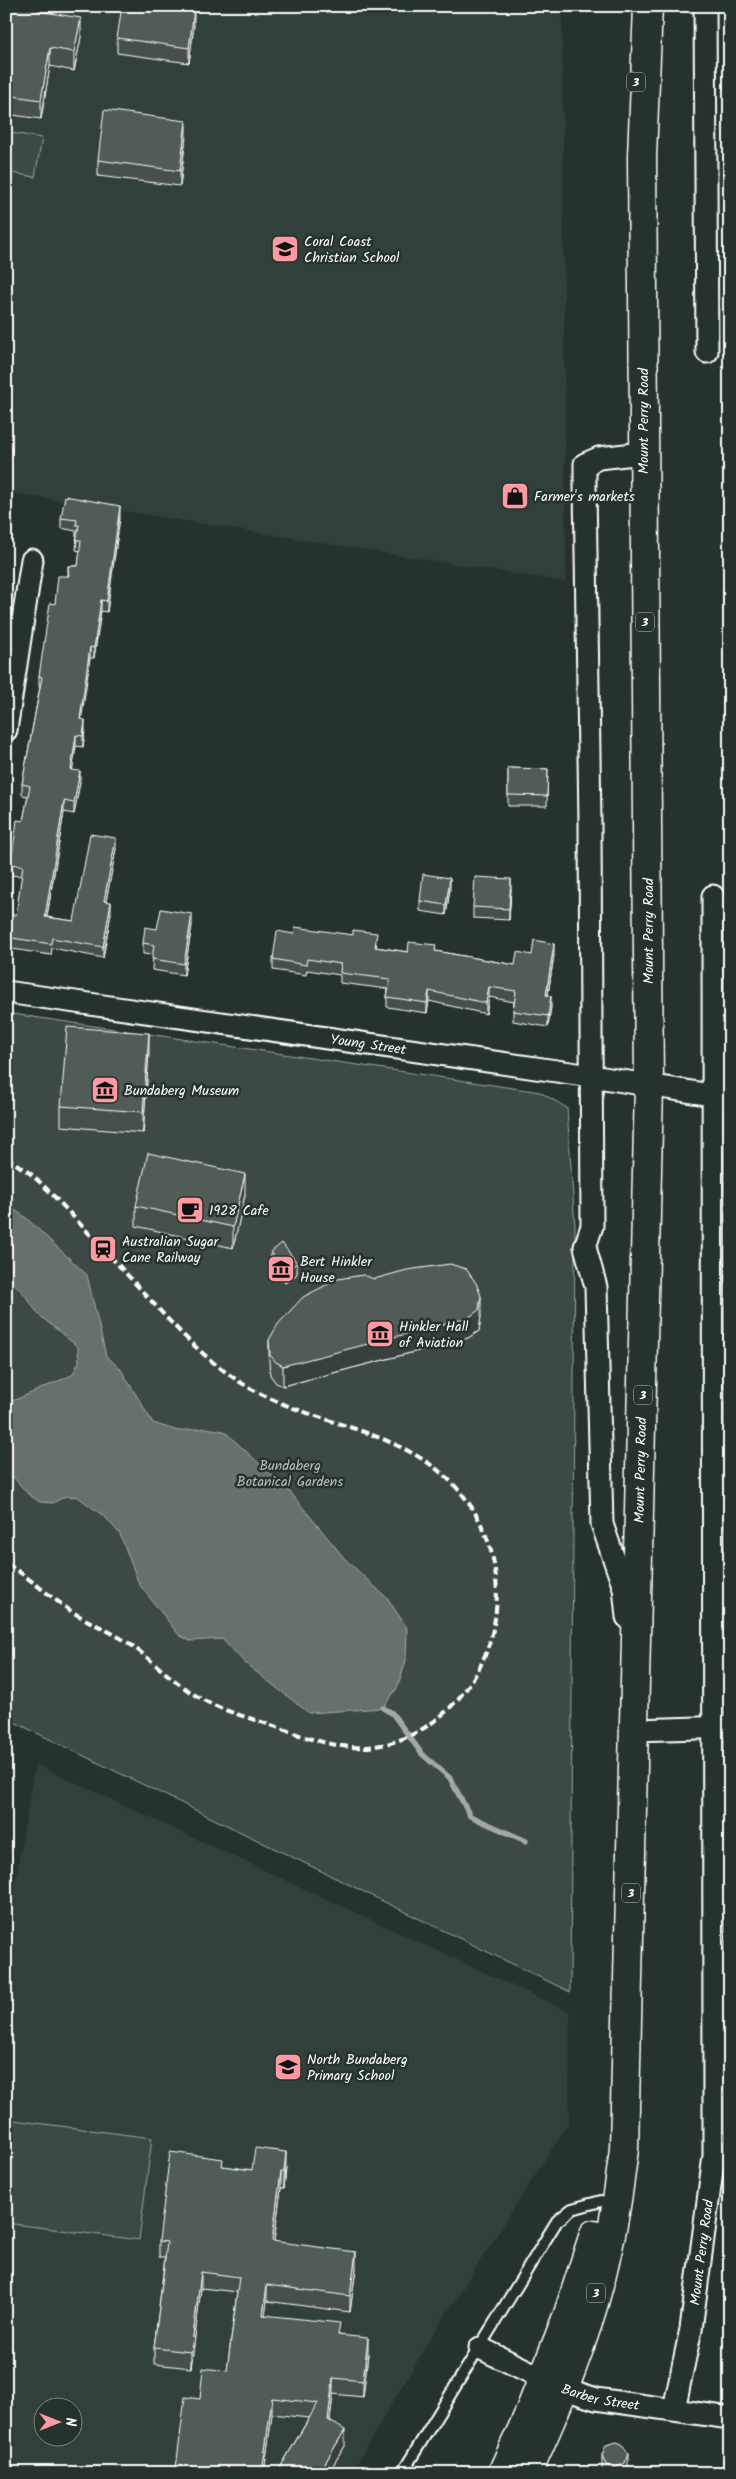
<svg xmlns="http://www.w3.org/2000/svg" width="736" height="2479" viewBox="0 0 736 2479" font-family="Kalam,sans-serif">
<style>
.built{fill:#333f3a;fill-rule:evenodd}
.green{fill:#3e4944;stroke:#9ea4a2}
.water{fill:#67706c;stroke:#a4a9a7}
.lines{fill:none;stroke-linecap:round;stroke-linejoin:round}
.stream{stroke:#a4a9a7;stroke-width:5.5}
.service-casing{stroke:#fff;stroke-width:14}
.minor-casing{stroke:#fff;stroke-width:25}
.primary-casing{stroke:#fff;stroke-width:31}
.service{stroke:#26332d;stroke-width:10}
.minor{stroke:#26332d;stroke-width:21}
.primary{stroke:#26332d;stroke-width:28}
.rail{stroke:#fff;stroke-width:4;stroke-dasharray:8 4;stroke-linecap:butt}
.wall{fill:#464f4b;stroke:#fff}
.shaded-wall{fill:#39403d;stroke:#fff}
.building{fill:#515c57;stroke:#fff}
.labels{text-anchor:middle;stroke-width:5;stroke-linejoin:round;paint-order:stroke}
.shield{fill:#26332d;stroke:#bec2c0;stroke-width:1}
.shield-label{font-size:12px;font-weight:bold;fill:#fff}
.poi-label{font-size:14px;fill:#fff;stroke:#26332d;text-anchor:start}
.street-label{font-size:14px;fill:#fff;stroke:#26332d}
.park-label{font-size:14px;fill:#bbbfbe;stroke:#26332d}
</style>
<rect width="100%" height="100%" fill="#26332d"/>
<filter id="ink" filterUnits="userSpaceOnUse"><feTurbulence type="fractalNoise" baseFrequency=".02" numOctaves="2"/><feDisplacementMap in="SourceGraphic" scale="10" xChannelSelector="R" yChannelSelector="G"/><feConvolveMatrix kernelMatrix="1 2 1 2 8 2 1 2 1" color-interpolation-filters="sRGB"/></filter>
<g filter="url(#ink)">
<path class="built" d="M6,6H562L566,582L6,492Z
M35,1764L570,2012L569,2122L429,2341L351,2473H6V1936ZM42,2406H72V2436H42Z"/>
<path class="green" d="M6,132L42,138L35,177L6,172Z
M6,1013L540,1092L567,1108L575,1227L570,1992L6,1718Z
M6,2119L152,2138L139,2240L6,2223Z"/>
<path class="water" d="M6,1204L25,1217L87,1275L106,1356L120,1368L153,1423L178,1431L206,1428L224,1431L290,1492L345,1559L388,1599L407,1628L406,1661L397,1688L383,1708L309,1713L246,1664L222,1639L190,1641L179,1635L139,1584L120,1534L105,1517L78,1497L66,1496L53,1503L40,1502L28,1494L6,1469V1404L72,1375L79,1362L78,1347L39,1315L24,1294L6,1275Z"/>
<g class="lines">
<path class="stream" d="M383,1708L392,1713L422,1754L450,1778L470,1816L526,1841"/>
<g class="service-casing">
<path id="service" d="M402,2473L557,2221L572,2209L601,2201"/>
</g>
<g class="minor-casing">
<g id="minor">
<path d="M705,6L707,352"/>
<path d="M6,730L32,560"/>
<path id="s1" d="M6,992L591,1076L730,1098"/>
<path d="M627,1617L624,1588L602,1524L596,1287L585,1247L592,1226L590,824L585,485V464L599,458L643,453"/>
<path d="M635,1730L730,1727"/>
<path id="s2" d="M480,2348L565,2389L596,2399L730,2418"/>
<path id="s3" d="M674,2409L691,2329L714,2156L713,896"/>
</g>
</g>
<g class="primary-casing">
<g id="primary">
<path d="M502,2473L528,2416L568,2314L594,2234"/>
<path id="s4" d="M527,2473C558,2406 587,2338 604,2265C614,2227 619,2188 624,2149L649,1086L642,157L648,6"/>
</g>
</g>
<use href="#service" class="service"/>
<use href="#minor" class="minor"/>
<use href="#primary" class="primary"/>
<path class="rail" d="M6,1157L31,1174L44,1186C78,1221 111,1257 144,1293C173,1325 201,1356 237,1380C308,1428 405,1424 462,1494C497,1537 506,1598 487,1650C467,1706 412,1751 351,1747C324,1745 297,1734 271,1725C247,1717 222,1711 200,1698C176,1684 156,1664 134,1647C114,1632 89,1623 68,1609C47,1594 28,1577 6,1563"/>
</g>
<path class="wall" d="M6,6H40V11L81,37L74,71L50,66L41,119L6,114Z
M194,25L189,63L117,53V38Z
M186,136L180,186L98,176V160Z
M120,517L107,612L101,611L94,658H90L81,719L85,730L83,747L76,746L72,770L80,782L74,814L64,812L47,917L74,921L116,849L106,901L111,913L103,958L52,948L51,955L6,948V936L16,915L22,876L11,875V864L23,821L28,796L22,795V784L40,687H39V676L55,604L68,576V566H78L80,551L76,550L77,536H76V531L61,528V518Z
M508,768L548,769L547,806H508Z
M450,889L446,915L420,911V901Z
M511,889L509,920L473,918V907Z
M192,925L184,975L152,970L153,955L143,954V943L157,929Z
M294,934L377,944L376,947L408,952L436,951L515,965L532,955H554L548,995L551,1007L548,1027L513,1021V1011L514,1002L489,997L486,1014L429,1001L427,1013L387,1007V997L388,989L340,983V975L307,970L306,975L273,970V959Z
M149,1053L143,1133L61,1126V1106Z
M245,1194L233,1248L136,1226V1206Z
M271,1252L297,1274L285,1283L271,1262Z
M481,1316L479,1331L468,1338L283,1386L276,1383L270,1375L269,1361V1340Z
M223,2166L252,2170L286,2168L284,2188H281L274,2242L356,2268L350,2312L267,2301L265,2315L340,2335L368,2354L363,2397L333,2394L330,2421L345,2446L328,2473H277L309,2418L272,2414L264,2473H176V2468L200,2399L227,2371L237,2292L201,2288L191,2368L154,2364V2348L165,2257H159V2241Z
M602,2455L628,2469L627,2473H603L602,2471Z"/>
<path class="shaded-wall" d="M39,6H40V14L38,11Z
M194,10V25L189,63V48Z
M81,18V37L74,71V52Z
M50,48V66L41,119V100Z
M186,121V136L180,186V171Z
M8,491V502L6,512V501Z
M120,506V517L107,612V601Z
M101,600V611L94,658V648Z
M90,647V658L80,730V719Z
M85,720V730L83,747V736Z
M76,735V746L71,781V770Z
M80,771V782L74,814V803Z
M64,801V812L45,928V917Z
M116,838V849L104,912V901Z
M450,878V889L446,915V905Z
M511,879V889L509,920V909Z
M111,902V913L103,958V947Z
M192,914V925L184,975V964Z
M554,944V955L546,1006V995Z
M489,987V997L486,1014V1003Z
M429,991V1001L427,1013V1003Z
M551,996V1007L548,1027V1016Z
M149,1033V1053L143,1133V1112Z
M245,1174V1194L233,1248V1227Z
M297,1263V1274L285,1283V1272Z
M481,1296V1316L479,1331L468,1338L283,1386V1366Z
M286,2152V2168L284,2188V2172Z
M281,2172V2188L272,2257V2241Z
M356,2252V2268L350,2312V2296Z
M201,2272V2288L191,2368V2352Z
M267,2285V2301L263,2331V2315Z
M368,2338V2354L363,2397V2381Z
M333,2378V2394L328,2436V2420Z
M272,2398V2414L264,2473H262Z
M345,2430V2446L328,2473H319Z
M628,2453V2469L627,2473H616V2468Z"/>
<path class="building" d="M6,6H39L38,11L81,18L74,52L50,48L41,100L6,95Z
M122,6H168L194,10L189,48L117,38Z
M104,110L186,121L180,171L98,160Z
M6,491H8L6,501Z
M65,496L120,506L107,601L101,600L94,648L90,647L80,719L85,720L83,736L76,735L71,770L80,771L74,803L64,801L45,917L74,921L90,834L116,838L104,901L111,902L103,947L52,938L51,944L6,937L9,914L16,915L23,866L11,864L17,820L23,821L30,786L22,784L42,677L39,676L50,603L55,604L58,576H69L68,566H78L81,540H76L79,525H76L77,520L61,518Z
M508,768L548,769L547,796L508,795Z
M423,874L450,878L446,905L420,901Z
M475,877L511,879L509,909L473,907Z
M161,909L192,914L184,964L152,959L154,945L143,943L145,927L157,929Z
M295,927L353,935V930L377,933L375,947L408,952L409,942L436,945L435,951L515,965L517,952L532,955L534,940L554,944L546,995L551,996L548,1016L513,1011L516,991L489,987L486,1003L429,991L427,1003L387,997L390,979L340,973L341,964L307,959L306,965L273,959L277,931L294,934Z
M67,1027L149,1033L143,1112L61,1106Z
M148,1153L245,1174L233,1227L136,1206Z
M282,1243L297,1263L285,1272L271,1252Z
M450,1264L466,1269L476,1283L481,1296L479,1310L468,1318L283,1366L276,1362L270,1355L269,1340L278,1324L303,1297L338,1279L363,1275L374,1279L407,1270Z
M255,2148L286,2152L284,2172H281L272,2241L356,2252L350,2296L267,2285L263,2315L340,2323L338,2335L368,2338L363,2381L333,2378L328,2420L345,2430L319,2473H277L318,2403L272,2398L262,2473H187V2469L176,2468L185,2397L200,2399L203,2368L227,2371L239,2277L201,2272L191,2352L154,2348L167,2242L159,2241L170,2152L223,2159L222,2166L252,2170Z
M617,2442L622,2444L628,2453L625,2463L616,2468L606,2465L602,2455L606,2445Z"/>
</g>
<defs>
<g id="school-square" transform="scale(1.4375)"><rect x="-9" y="-9" width="18" height="18" rx="4" fill="#ff9aa2" stroke="#26332d"/><path d="M0-5L7-2L0 1L-7-2ZM-4 1L0 2.5L4 1V4Q0 6-4 4Z" fill="#111"/></g>
<g id="shop-square" transform="scale(1.4375)"><rect x="-9" y="-9" width="18" height="18" rx="4" fill="#ff9aa2" stroke="#26332d"/><path d="M-5-2.5h2.3a2.7 3.5 0 0 1 5.4 0H5L5.5 6h-11ZM-1.5-2.5h3a1.5 2.3 0 0 0-3 0Z" fill="#111"/></g>
<g id="museum-square" transform="scale(1.4375)"><rect x="-9" y="-9" width="18" height="18" rx="4" fill="#ff9aa2" stroke="#26332d"/><path d="M0-6L6-3V-2H-6V-3ZM-5-1h2V3h-2ZM-1-1h2V3h-2ZM3-1h2V3H3ZM-6 4H6V6H-6Z" fill="#111"/></g>
<g id="cafe-square" transform="scale(1.4375)"><rect x="-9" y="-9" width="18" height="18" rx="4" fill="#ff9aa2" stroke="#26332d"/><path d="M-5.5-4.5H6V0H3Q3 3.5 0 3.5H-2.5Q-5.5 3.5-5.5 0ZM3-3.2v2h1.7v-2ZM-6 4.5H4V6H-6Z" fill="#111"/></g>
<g id="station-square" transform="scale(1.4375)"><rect x="-9" y="-9" width="18" height="18" rx="4" fill="#ff9aa2" stroke="#26332d"/><path d="M-3-6H3Q5-6 5-4V2Q5 4 3 4L4.5 6H3L1.5 4h-3L-3 6H-4.5L-3 4Q-5 4-5 2V-4Q-5-6-3-6ZM-3.5-4v3h7v-3ZM-3.5 1v1.5H-2V1ZM2 1v1.5H3.5V1Z" fill="#111"/></g>
</defs>
<g fill-rule="evenodd">
<use href="#school-square" x="285" y="249"/>
<use href="#shop-square" x="515" y="496"/>
<use href="#museum-square" x="105" y="1090"/>
<use href="#cafe-square" x="190" y="1210"/>
<use href="#station-square" x="103" y="1249"/>
<use href="#museum-square" x="281" y="1269"/>
<use href="#museum-square" x="380" y="1334"/>
<use href="#school-square" x="288" y="2067"/>
</g>
<g class="labels">
<g class="shield">
<rect x="627" y="72.5" width="18" height="19" rx="4"/>
<rect x="636" y="612.5" width="18" height="19" rx="4"/>
<rect x="634" y="1385.5" width="18" height="19" rx="4"/>
<rect x="622" y="1883.5" width="18" height="19" rx="4"/>
<rect x="587" y="2283.5" width="18" height="19" rx="4"/>
</g>
<g class="shield-label">
<text x="636" y="86">3</text>
<text x="645" y="626">3</text>
<text x="643" y="1399">3</text>
<text x="631" y="1897">3</text>
<text x="596" y="2297">3</text>
</g>
<g class="poi-label">
<text x="304" y="246">Coral Coast<tspan x="304" dy="16">Christian School</tspan></text>
<text x="534" y="501">Farmer's markets</text>
<text x="124" y="1095">Bundaberg Museum</text>
<text x="209" y="1215">1928 Cafe</text>
<text x="122" y="1246">Australian Sugar<tspan x="122" dy="16">Cane Railway</tspan></text>
<text x="300" y="1266">Bert Hinkler<tspan x="300" dy="16">House</tspan></text>
<text x="399" y="1331">Hinkler Hall<tspan x="399" dy="16">of Aviation</tspan></text>
<text x="307" y="2064">North Bundaberg<tspan x="307" dy="16">Primary School</tspan></text>
</g>
<g class="street-label">
<text transform="translate(643 421) rotate(-90)" y="5">Mount Perry Road</text>
<text transform="translate(648 931) rotate(-90)" y="5">Mount Perry Road</text>
<text dy="5" stroke="none"><textPath href="#s1" startOffset="366">Young Street</textPath></text>
<text dy="5" stroke="none"><textPath href="#s4" startOffset="1019">Mount Perry Road</textPath></text>
<text dy="5" stroke="none"><textPath href="#s3" startOffset="159">Mount Perry Road</textPath></text>
<text dy="5" stroke="none"><textPath href="#s2" startOffset="131">Barber Street</textPath></text>
</g>
<g class="park-label">
<text x="290" y="1470">Bundaberg<tspan x="290" dy="16">Botanical Gardens</tspan></text>
</g>
</g>
<rect width="736" height="2479" fill="none" stroke="#26332d" stroke-width="25"/>
<rect x="12" y="12" width="711" height="2454" fill="none" stroke="#fff" stroke-width="2" filter="url(#ink)"/>
<g transform="translate(58 2422) rotate(90)"><circle r="24" fill="#26332d" stroke="#7d8581"/>
<path d="M0-4L9 19L0 12L-9 19Z" fill="#ff9aa2"/>
<text y="-8" font-size="14" font-weight="bold" text-anchor="middle" fill="#ffffff">N</text>
</g>
</svg>
